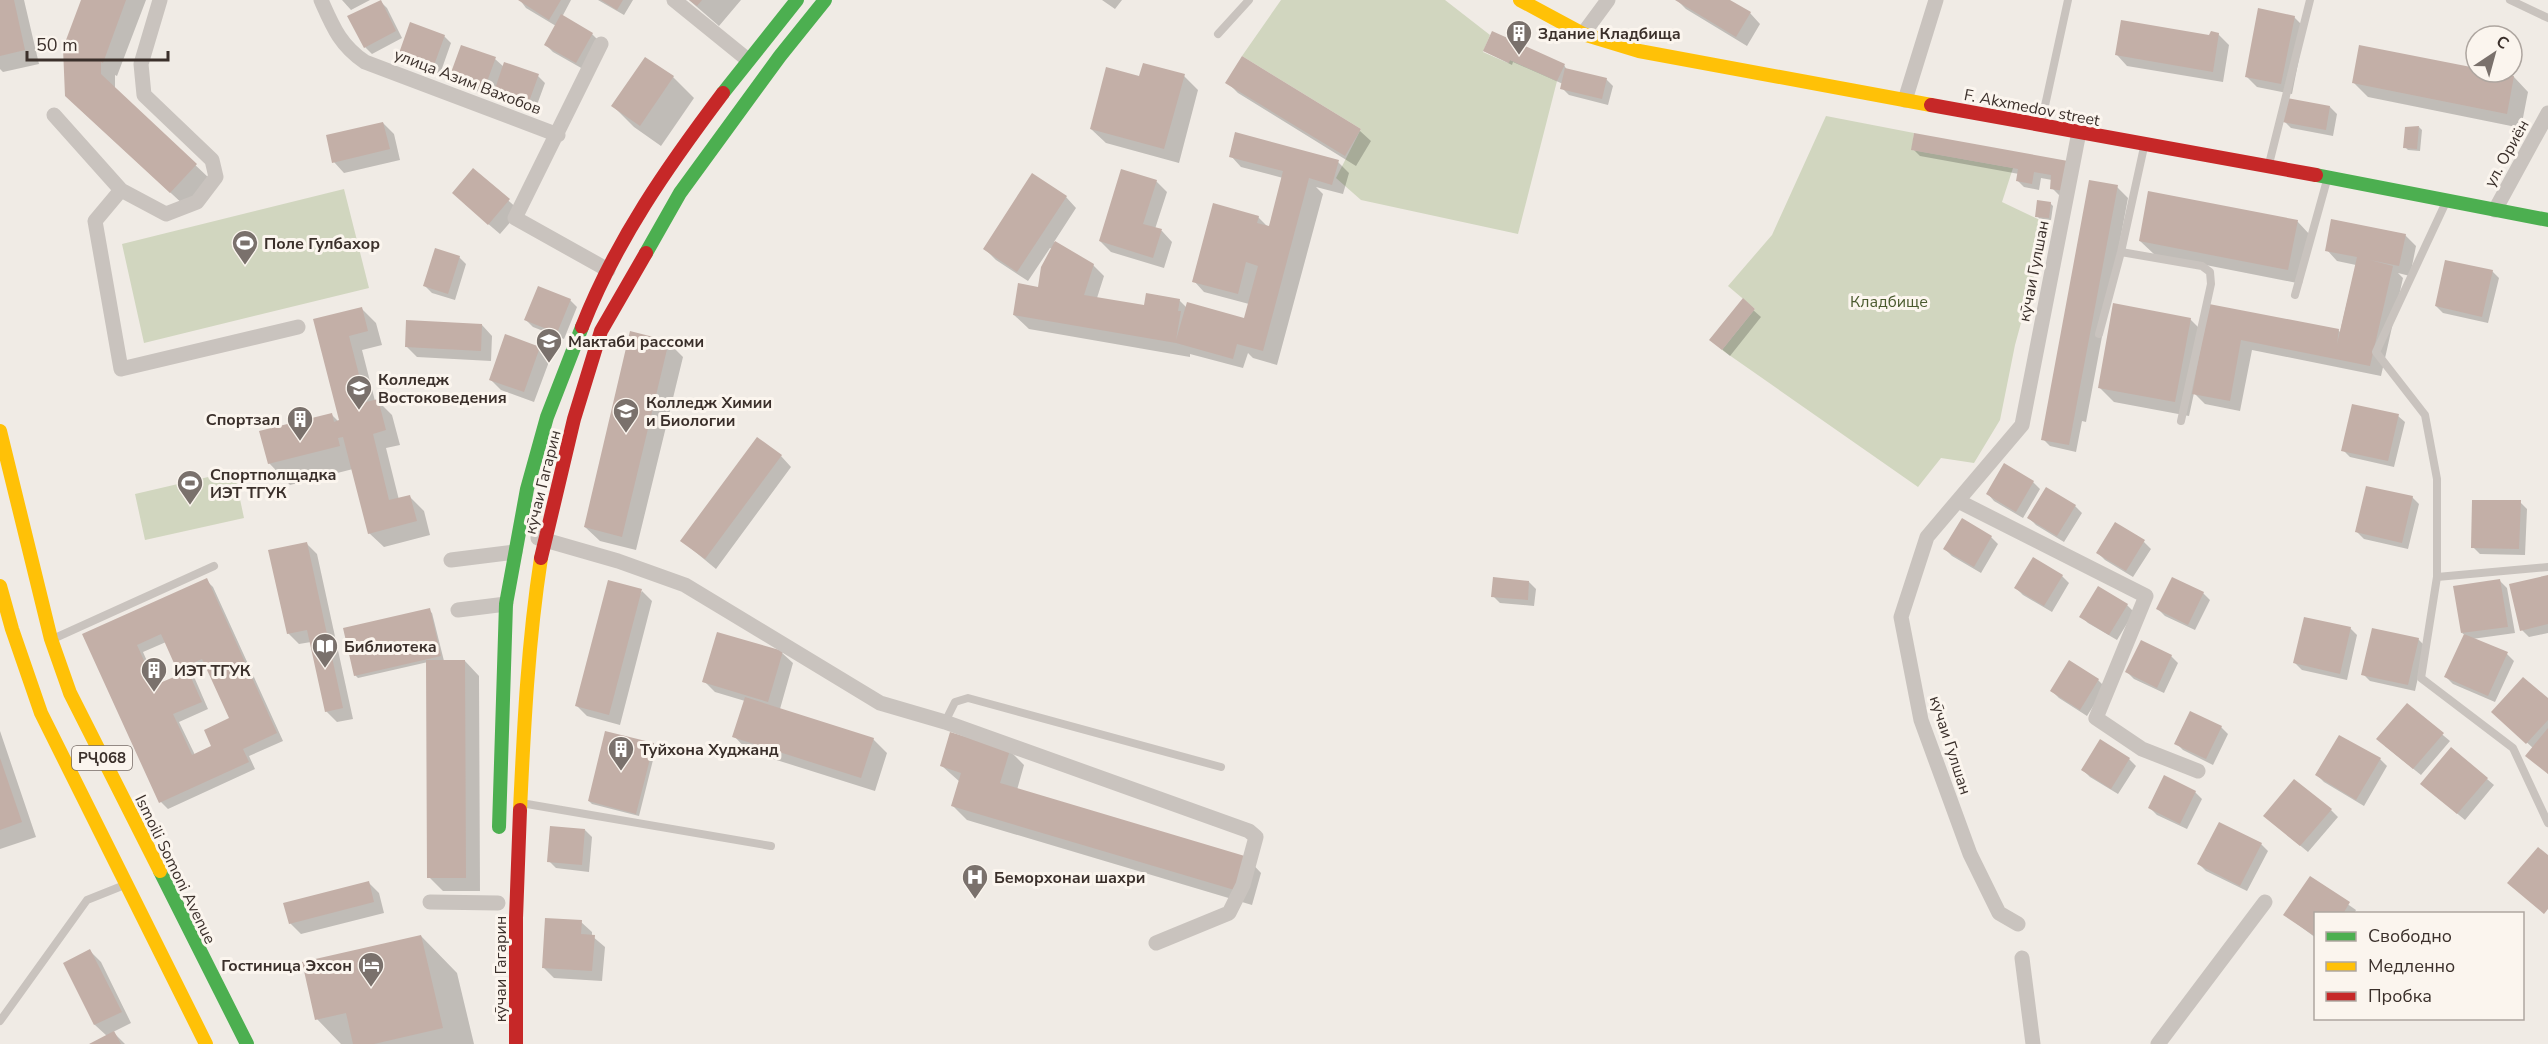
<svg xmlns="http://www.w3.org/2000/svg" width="2548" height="1044" viewBox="0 0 2548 1044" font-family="'Nunito Sans',sans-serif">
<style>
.green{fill:#d1d6bf}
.shadow{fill:#0003;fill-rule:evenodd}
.building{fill:#c3afa7;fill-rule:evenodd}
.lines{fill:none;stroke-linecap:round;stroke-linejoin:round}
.lane{stroke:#c9c3be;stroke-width:8}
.street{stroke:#c9c3be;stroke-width:15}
.fast{stroke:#4caf50;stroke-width:14}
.slow{stroke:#ffc107;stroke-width:14}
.jam{stroke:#c62828;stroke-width:14}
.labels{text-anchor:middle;stroke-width:6;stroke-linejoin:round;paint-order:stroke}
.shield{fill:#fbf5ee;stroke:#756b66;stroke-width:1.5}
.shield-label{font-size:15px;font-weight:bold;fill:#3b302b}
.poi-label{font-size:16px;font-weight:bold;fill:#3b302b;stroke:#fbf5ee;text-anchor:start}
.street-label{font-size:16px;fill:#3b302b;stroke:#fbf5ee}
.park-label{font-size:16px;fill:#4a5a2e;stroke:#fbf5ee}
</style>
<rect width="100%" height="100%" fill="#f0ebe5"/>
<path class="green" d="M1281,0H1445L1490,35L1483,52L1508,63L1510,60L1557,81L1518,234L1361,200L1336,178L1361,129L1242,56Z
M1826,116L1914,133L1912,150L2013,168L2002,202L2048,224L2015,345L2000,420L1974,463L1941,458L1918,487L1722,350L1755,309L1728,286L1772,235Z
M344,189L369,288L144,343L122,244Z
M234,471L244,518L145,540L135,494Z"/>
<path class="shadow" d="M0,0H24L39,64L3,72L0,69Z
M83,0H146L117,76L115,75V89L210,179L185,206L81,110Z
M342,0H370L351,10Z
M520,0H571L562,17L592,34L599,41L583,69L553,52L546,45L556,26L526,8Z
M598,0H633L624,15Z
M689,0H741L719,26Z
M1102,0H1122L1115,9Z
M1677,0H1727L1750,13L1760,24L1747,46L1686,9Z
M380,1L387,8L402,38L372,54L365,47Z
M2294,17L2305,28L2292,94L2257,87L2246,76Z
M2218,34L2229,45L2223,82L2127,66L2117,55Z
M444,36L451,43L440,74L407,62L400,55Z
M1484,51L1564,65L1567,70L1606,79L1613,86L1608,105L1569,95L1562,88L1563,84L1513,62L1512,65Z
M1243,58L1360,131L1371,141L1356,166L1238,93L1227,82Z
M495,59L504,67L538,76L545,83L534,113L501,102L492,93L491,96L458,85L451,78Z
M2476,70V72L2514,77L2528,92L2521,128L2368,97L2353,82Z
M1184,76L1198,90L1179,163L1106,143L1091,129L1140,78Z
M673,77L694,98L661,146L634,127L613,106Z
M2330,107L2337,114L2333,136L2291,128L2284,121Z
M383,123L394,134L400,160L344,173L334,162Z
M2419,127L2422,130L2420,151L2408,150L2405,147Z
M1913,149L2067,162L2072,197L2059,195L2052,188V180L2041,178L2039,190L2024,187L2017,180L2019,174L1920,156Z
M1231,156L1338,162L1349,173L1343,194L1316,187L1323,194L1277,365L1253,358L1248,353L1243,368L1190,354V357L1029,329L1014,315L1039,288L1052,249L1050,248L1028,281L996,260L985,249L1066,197L1076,208L1054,242L1093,265L1104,276L1097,298L1148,307L1179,300L1187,308L1245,320L1249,304L1204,292L1194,281L1258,217L1269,228L1283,178L1241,167Z
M474,170L520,211L500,234L465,204Z
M1156,181L1167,192L1155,229L1162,231L1172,242L1164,268L1111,252L1100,241Z
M2117,187L2128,198L2086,422L2082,421L2076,452L2050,446L2043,439Z
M2050,203L2053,206L2051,220L2040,219L2037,216Z
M2297,221L2311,236L2302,284L2155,255L2140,241Z
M2405,235L2416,246L2410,276L2398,273L2403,278L2381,376L2252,350L2240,411L2205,404L2194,393L2189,416L2114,402L2099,387L2190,319L2205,334L2338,330L2340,332L2356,265L2337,261L2327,250Z
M459,257L466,264L455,300L432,293L425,286Z
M2492,271L2499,278L2488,323L2443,313L2436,306Z
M570,300L577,307L564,339L533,327L526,320Z
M1743,301L1761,317L1730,356L1718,346Z
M361,308L376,323L382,345L362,350L375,401H378L392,415L400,445L386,448L399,500L410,497L424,511L430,535L384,547L369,533L353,469L290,485L269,463L331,414L342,425L315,320Z
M482,325L492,336L491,361L417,357L407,347Z
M668,342L683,357L636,550L600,541L585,527Z
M539,348L550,359L534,402L501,390L491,380Z
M2398,416L2405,422L2394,467L2350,457L2343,450Z
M781,456L791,467L716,569L682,541Z
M2005,465L2033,482L2040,489L2023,518L1994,501L1988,494Z
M2412,497L2419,504L2408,549L2364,539L2357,532Z
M2520,502L2527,509L2525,555L2480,554L2473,547Z
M2075,506L2082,513L2064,542L2036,525L2029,518Z
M1963,520L1991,537L1998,544L1981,573L1952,556L1945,549Z
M2144,542L2151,549L2133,577L2105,560L2098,553Z
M306,543L317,554L353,719L337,722L326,711L311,642L299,644L288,633Z
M2062,576L2069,583L2052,612L2023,595L2016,588Z
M2548,577V633L2529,637L2522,630Z
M206,580L213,587L283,741L249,756L255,769L168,809L161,802L84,634ZM166,642L178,669L183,674L158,686L143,652ZM207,667L231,719L213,747L195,755L179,722L208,709L195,679L190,674Z
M2500,581L2507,588L2515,633L2472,639L2507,654L2514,661L2495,702L2453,684L2446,677L2465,635L2462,633Z
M1529,582L1536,589L1534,606L1500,603L1493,596Z
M642,591L652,601L620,725L587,716L577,706Z
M2203,593L2210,600L2195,630L2165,616L2158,609Z
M2127,605L2134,612L2117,640L2088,623L2081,616Z
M429,610L432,613L444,661H465L479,676L480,891H443L429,877L428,662L358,678L355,675Z
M2350,628L2357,635L2347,680L2302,670L2295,663Z
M2418,639L2425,646L2415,691L2370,681L2363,674Z
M782,653L793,663L780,709L873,739L887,753L875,791L748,751L734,736L745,701L715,692L704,681Z
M2171,656L2178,663L2164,693L2134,679L2127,672Z
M2098,680L2105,687L2087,716L2059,698L2052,691Z
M2548,700V774L2533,748L2500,718Z
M2407,705L2450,741L2421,775L2385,746Z
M2221,727L2228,734L2213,765L2183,750L2176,743Z
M0,731L36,837L0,849Z
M2340,737L2380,759L2387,766L2364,806L2324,782L2317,775Z
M653,744L656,748L639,816L592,804L589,801Z
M1010,751L1024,765L1017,790L1247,858L1261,873L1252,905L967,820L953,806L960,782L942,766Z
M2129,759L2136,766L2118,794L2090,777L2083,770Z
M2487,779L2494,785L2465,820L2429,790Z
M2195,792L2202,799L2187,829L2157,815L2150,808Z
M2331,810L2338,817L2308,852L2272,822Z
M585,830L592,837L589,872L556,868L549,861Z
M2261,844L2268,851L2247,891L2206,871L2199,864Z
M2310,878L2356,910L2354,914H2316V938L2285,915Z
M368,882L379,893L384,913L301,934L290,923Z
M581,922L592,932V936L605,947L602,981L554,978L543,967Z
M421,936L457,973L474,1044H341L317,1019Z
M90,951L101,962L131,1023L113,1032L125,1044H92L107,1036L95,1025L65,963Z"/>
<path class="building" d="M0,0H14L25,50L0,56Z
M81,0H126L103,63L101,62V74L197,164L170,193L65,96L63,48Z
M381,0L396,31L364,48L347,16Z
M518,0H561L549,20Z
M601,0H623L617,10Z
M689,0H702L697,6Z
M1675,0H1730L1751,12L1736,37Z
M2258,8L2295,16L2281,84L2245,77Z
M561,14L593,33L576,63L544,45Z
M2121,20L2209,35L2211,31L2219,33L2213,72L2115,55Z
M410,22L445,35L433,68L398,56Z
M1492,31L1565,64L1557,81L1510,60L1509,63L1483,51Z
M461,45L496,57L484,90L449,78Z
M2359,45L2476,68V72H2496L2514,76L2507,114L2352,83Z
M1242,56L1361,129L1345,156L1225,83Z
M645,57L674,76L640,126L611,106Z
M504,62L539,74L527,107L493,95Z
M1143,63L1185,74L1164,149L1090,129L1106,67L1139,76Z
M1565,68L1607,78L1602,99L1560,89Z
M2287,98L2330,106L2326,130L2282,122Z
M383,122L390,149L332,163L326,135Z
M2419,126L2417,149L2403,148L2405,127Z
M1235,132L1339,160L1332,185L1309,178L1263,351L1237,344L1233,359L1176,343L1013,315L1018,283L1038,287L1041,267L1055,241L1094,264L1084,295L1144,305L1146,293L1180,299L1178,311H1181L1176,340L1187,302L1244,318L1258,266L1246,262L1238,294L1192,282L1213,203L1259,216L1257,223L1269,226L1283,171L1229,157Z
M1914,133L2068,161L2065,191L2050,189L2051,175L2034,172L2032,184L2016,181L2018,169L1911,150Z
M473,168L510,199L488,225L452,193Z
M1121,169L1157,180L1143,224L1162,229L1153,258L1099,241Z
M1032,173L1067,196L1017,272L983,249Z
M2089,180L2118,185L2069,445L2041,440Z
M2148,191L2298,220L2288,270L2139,241Z
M2037,200L2051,202L2049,218L2035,217Z
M2331,219L2406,234L2399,266L2370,260L2393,266L2370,366L2241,340L2230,401L2192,394L2209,304L2339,329L2337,344L2357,257L2325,251Z
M435,248L460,256L448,294L423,286Z
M2445,260L2493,270L2482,317L2435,306Z
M538,286L571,299L557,333L524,320Z
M1743,298L1755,309L1722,350L1709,340Z
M2113,303L2191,318L2175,402L2098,388Z
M362,307L368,331L349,336L366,402L378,399L386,430L373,434L389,500L410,495L417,521L368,534L343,437L338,438L340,446L268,464L259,431L332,413L334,422L339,420L313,319Z
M406,320L482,324L481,351L405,347Z
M630,331L669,341L622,537L584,527Z
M505,334L540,347L524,392L489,380Z
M2352,404L2399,414L2388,461L2341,451Z
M757,437L782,455L705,559L680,541Z
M2004,463L2034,481L2016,512L1986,494Z
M2366,486L2413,496L2402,543L2355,532Z
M2046,487L2076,505L2057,536L2027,518Z
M2472,500H2521L2519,549L2471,548Z
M1962,518L1992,536L1974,567L1943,549Z
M2115,522L2145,540L2126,571L2096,553Z
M307,542L343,708L325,712L307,630L287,634L268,550Z
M2033,557L2063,575L2044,606L2014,588Z
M2548,575V624L2520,631L2509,584Z
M1493,577L1529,581L1528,600L1491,597Z
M2172,577L2204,592L2188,625L2156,609Z
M207,578L277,733L243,749L249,762L159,803L82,634ZM161,634L177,670L202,659L229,718L204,730L211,746L192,755L173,714L202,702L188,671L155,685L137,645Z
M2500,579L2508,627L2461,633L2453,586Z
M608,580L642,589L609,715L575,706Z
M2098,586L2128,604L2109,635L2079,617Z
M430,608L441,656L354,676L343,628Z
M2304,617L2351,627L2340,674L2293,663Z
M2372,628L2419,638L2408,685L2361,675Z
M717,632L783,651L768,702L702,682Z
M2464,634L2508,652L2488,696L2444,677Z
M2141,640L2172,655L2157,688L2125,672Z
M426,660H465L466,878H427Z
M2069,660L2099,679L2080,710L2050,691Z
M2523,677L2548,698V720L2526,744L2491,712Z
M745,697L874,738L861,778L732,737Z
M2407,703L2444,733L2413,769L2376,739Z
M2190,711L2222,726L2206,759L2174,744Z
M2548,728V774L2525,756Z
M605,731L654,743L636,814L588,801Z
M950,732L1010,750L1000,783L1248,857L1238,891L951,806L961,773L940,766Z
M2339,735L2381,758L2356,800L2315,775Z
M2100,739L2130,758L2111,789L2081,770Z
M2451,747L2488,778L2457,814L2420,784Z
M0,758L22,822L0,830Z
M2164,775L2196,791L2180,824L2148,808Z
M2294,779L2332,809L2300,846L2263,816Z
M2219,822L2262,843L2240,886L2197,864Z
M550,826L585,829L582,865L547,862Z
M2538,847L2548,855V909L2544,914L2507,883Z
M2310,876L2350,902L2343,914H2316V937L2283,915Z
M369,881L374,902L289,924L283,903Z
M545,918L582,920L581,934L595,935L592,971L542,968Z
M421,935L443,1028L374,1044H353L346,1013L315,1020L302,962Z
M90,949L122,1012L94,1025L63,963Z
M114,1031L121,1044H89Z"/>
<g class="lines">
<path class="lane" d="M2510,0L2548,18
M1218,34L1249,0
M2041,124L2068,0
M2269,164L2310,0
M2446,202L2376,352L2425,415L2437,479V577L2421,678L2513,748L2548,823
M2121,252L2202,266L2210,272L2211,284L2181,421
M2295,295L2327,180
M2099,334L2121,252L2144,147
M2437,577L2548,567
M55,638L214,566
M945,722L955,702L968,698L1221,767
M527,804L771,846
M0,1021L87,900L122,886"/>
<path class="street" d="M321,0C333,27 340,45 365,62L558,135
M674,0L748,60
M1583,34L1608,0
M601,44L515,218L608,270
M1905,100L1936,0
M54,115L121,190L166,214L197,202L216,177L212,160L144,95L141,64L160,0
M121,190L95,221L121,369L298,327
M2495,210L2548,113
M1958,501L2146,596L2096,718L2142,749L2198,771
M538,538L618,561L685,585L880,703L945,722L1249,831L1256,837L1243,885L1229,913L1156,943
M451,560L515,552
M458,610L506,604
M430,902L498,903
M2018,924L1999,913L1970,854L1921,720L1901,617L1927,537L2022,425L2079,132
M2022,958L2033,1044
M2158,1044L2265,902"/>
<path class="fast" d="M723,93L797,0
M2316,175L2548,220
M646,253L680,193L780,56L825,0
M499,827L506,604L527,489L547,417L582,327
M160,871L247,1044"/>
<path class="slow" d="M1520,0L1583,34L1639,51L1931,105
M0,431L51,639L70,693L160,871
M0,586L12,629L41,713L206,1044
M520,810C524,725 528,642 541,558"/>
<path class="jam" d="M1931,105L2316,175
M582,327C616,240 668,166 723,93
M541,558L574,419L601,331L646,253
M516,1044V918L520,810"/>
</g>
<defs>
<g id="building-pin" transform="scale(1.35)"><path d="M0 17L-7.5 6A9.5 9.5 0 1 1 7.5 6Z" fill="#7a716c" stroke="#fbf5ee"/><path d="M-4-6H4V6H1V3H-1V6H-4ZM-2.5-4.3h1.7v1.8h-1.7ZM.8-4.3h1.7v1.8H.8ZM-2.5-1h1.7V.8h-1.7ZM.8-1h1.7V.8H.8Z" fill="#fff"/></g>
<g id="stadium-pin" transform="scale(1.35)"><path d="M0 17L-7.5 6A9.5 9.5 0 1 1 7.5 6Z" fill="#7a716c" stroke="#fbf5ee"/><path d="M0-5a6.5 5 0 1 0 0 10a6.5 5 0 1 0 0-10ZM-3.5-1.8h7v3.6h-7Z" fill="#fff"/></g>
<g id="school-pin" transform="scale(1.35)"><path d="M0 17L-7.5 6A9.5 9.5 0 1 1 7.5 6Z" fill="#7a716c" stroke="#fbf5ee"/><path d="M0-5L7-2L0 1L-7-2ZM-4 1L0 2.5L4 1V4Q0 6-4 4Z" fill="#fff"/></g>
<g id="university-pin" transform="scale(1.35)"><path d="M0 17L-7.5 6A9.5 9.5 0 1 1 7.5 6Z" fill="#7a716c" stroke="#fbf5ee"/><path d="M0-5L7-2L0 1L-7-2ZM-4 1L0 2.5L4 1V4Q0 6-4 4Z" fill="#fff"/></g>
<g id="library-pin" transform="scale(1.35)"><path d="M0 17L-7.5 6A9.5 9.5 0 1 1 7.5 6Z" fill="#7a716c" stroke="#fbf5ee"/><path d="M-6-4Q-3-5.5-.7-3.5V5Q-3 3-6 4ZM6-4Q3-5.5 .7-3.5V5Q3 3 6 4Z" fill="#fff"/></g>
<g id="hospital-pin" transform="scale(1.35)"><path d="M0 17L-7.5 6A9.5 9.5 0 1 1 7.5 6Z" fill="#7a716c" stroke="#fbf5ee"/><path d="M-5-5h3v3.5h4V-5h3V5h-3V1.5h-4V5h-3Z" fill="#fff"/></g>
<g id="hotel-pin" transform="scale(1.35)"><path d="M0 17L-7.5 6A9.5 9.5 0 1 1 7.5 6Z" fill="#7a716c" stroke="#fbf5ee"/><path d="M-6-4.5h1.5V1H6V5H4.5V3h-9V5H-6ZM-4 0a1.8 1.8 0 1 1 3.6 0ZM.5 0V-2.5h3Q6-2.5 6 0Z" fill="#fff"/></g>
</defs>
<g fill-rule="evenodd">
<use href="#building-pin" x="1519" y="33"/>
<use href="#stadium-pin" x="245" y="243"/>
<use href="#school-pin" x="549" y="341"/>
<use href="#university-pin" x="359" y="388"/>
<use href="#university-pin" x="626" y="411"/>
<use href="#building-pin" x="300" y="419"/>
<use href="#stadium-pin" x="190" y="483"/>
<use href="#library-pin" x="325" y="646"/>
<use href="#building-pin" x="154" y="670"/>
<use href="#building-pin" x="621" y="749"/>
<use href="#hospital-pin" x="975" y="877"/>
<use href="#hotel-pin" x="371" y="965"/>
</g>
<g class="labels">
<rect class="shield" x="72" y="746" width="60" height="24" rx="4.5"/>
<g class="shield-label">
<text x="102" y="763">РҶ068</text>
</g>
<g class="poi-label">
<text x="1538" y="39">Здание Кладбища</text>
<text x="264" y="249">Поле Гулбахор</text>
<text x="568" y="347">Мактаби рассоми</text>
<text x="378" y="385">Колледж<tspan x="378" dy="18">Востоковедения</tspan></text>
<text x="646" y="408">Колледж Химии<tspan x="646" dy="18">и Биологии</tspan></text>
<text x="280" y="425" text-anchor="end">Спортзал</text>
<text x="210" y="480">Спортполщадка<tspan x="210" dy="18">ИЭТ ТГУК</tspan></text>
<text x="344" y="652">Библиотека</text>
<text x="174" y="676">ИЭТ ТГУК</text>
<text x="640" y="755">Туйхона Худжанд</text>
<text x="994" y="883">Беморхонаи шахри</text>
<text x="352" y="971" text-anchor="end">Гостиница Эхсон</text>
</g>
<g class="street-label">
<text transform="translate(468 81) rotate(21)" y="6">улица Азим Вахобов</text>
<text transform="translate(2032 107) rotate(11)" y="6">F. Akxmedov street</text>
<text transform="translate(2506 153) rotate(-61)" y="6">ул. Ориён</text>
<text transform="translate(2033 271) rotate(-79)" y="6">кӯчаи Гулшан</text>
<text transform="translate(542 482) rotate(-76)" y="6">кӯчаи Гагарин</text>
<text transform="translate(1951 745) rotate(72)" y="6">кӯчаи Гулшан</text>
<text transform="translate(176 869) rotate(64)" y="6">Ismoili Somoni Avenue</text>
<text transform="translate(500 969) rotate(-90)" y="6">кӯчаи Гагарин</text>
</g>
<g class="park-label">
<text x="1889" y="307">Кладбище</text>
</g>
</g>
<rect x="2314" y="912" width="210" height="108" fill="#fbf5ee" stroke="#aea6a0" stroke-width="1.5"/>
<rect x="2326" y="932" width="30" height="9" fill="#4caf50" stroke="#aea6a0" stroke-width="1.5"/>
<text x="2368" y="942" font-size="18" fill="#3b302b">Свободно</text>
<rect x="2326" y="962" width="30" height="9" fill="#ffc107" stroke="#aea6a0" stroke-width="1.5"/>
<text x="2368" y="972" font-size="18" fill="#3b302b">Медленно</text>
<rect x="2326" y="992" width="30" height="9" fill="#c62828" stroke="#aea6a0" stroke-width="1.5"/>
<text x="2368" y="1002" font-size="18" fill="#3b302b">Пробка</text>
<g transform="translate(2494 54) rotate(36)"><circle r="28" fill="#fbf5ee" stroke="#aea6a0" stroke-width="1.5"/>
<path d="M0-4.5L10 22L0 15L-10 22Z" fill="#7a716c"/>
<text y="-9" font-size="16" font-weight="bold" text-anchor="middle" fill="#3b302b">С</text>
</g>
<path d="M27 51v9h141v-9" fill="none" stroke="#3b302b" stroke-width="3"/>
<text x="36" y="51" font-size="18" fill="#3b302b" stroke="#fbf5ee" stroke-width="4.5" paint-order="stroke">50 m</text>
</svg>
